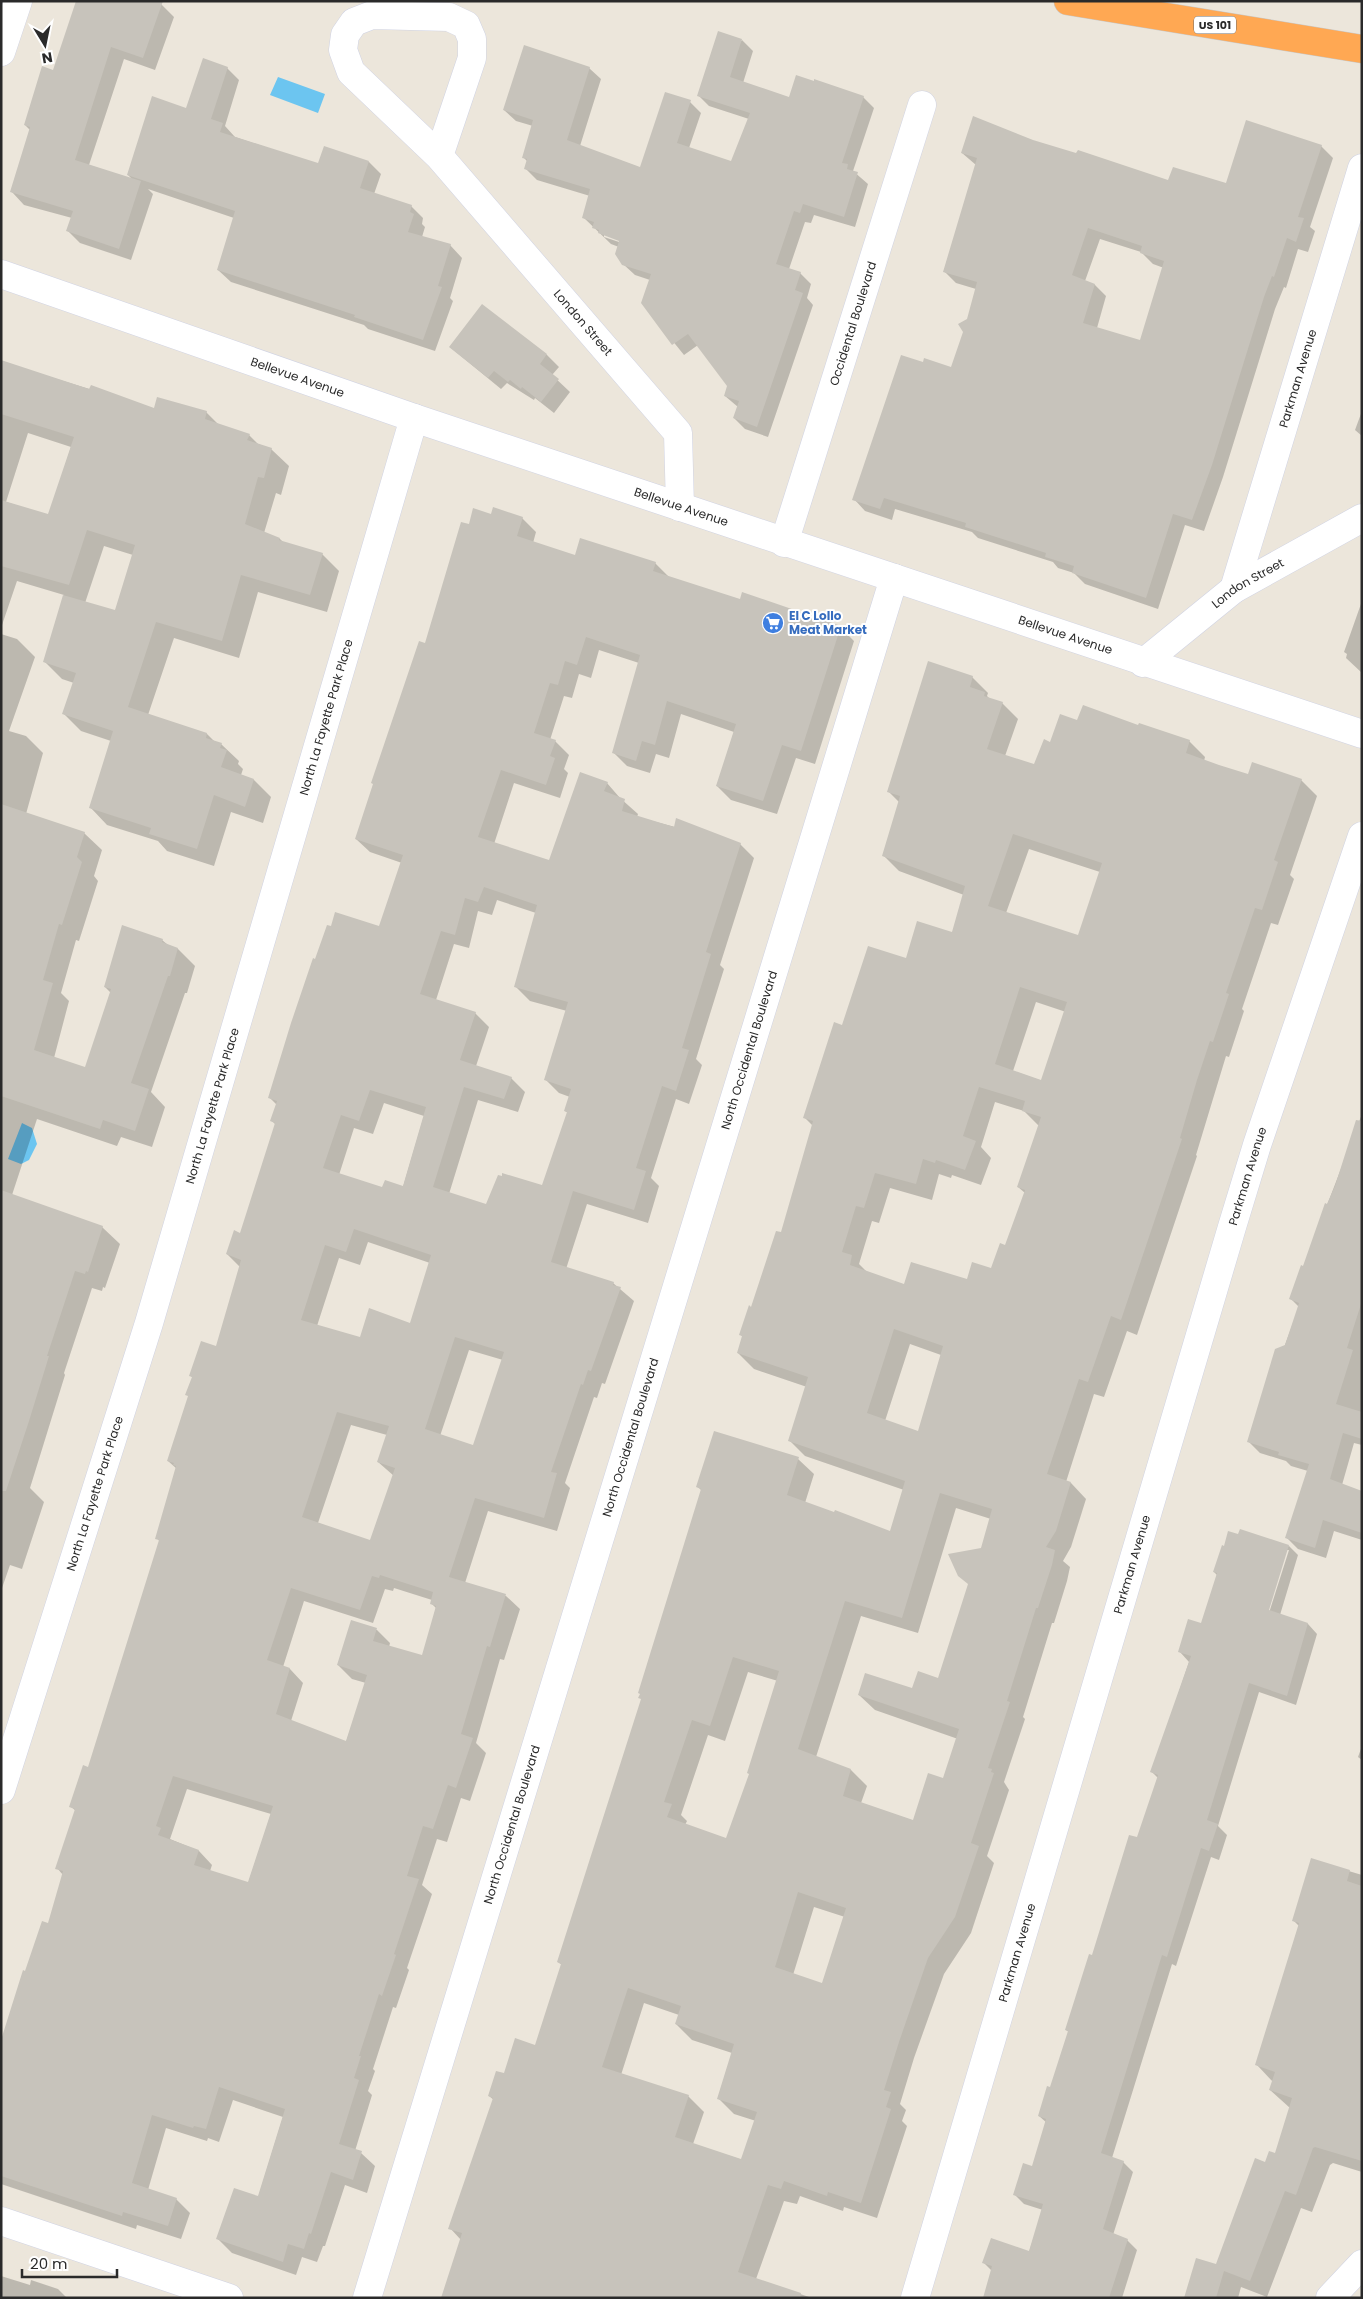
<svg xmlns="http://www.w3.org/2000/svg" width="1363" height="2299" viewBox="0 0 1363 2299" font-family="Poppins,sans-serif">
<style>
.water{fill:#6cc5f0}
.shadow{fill:#0003;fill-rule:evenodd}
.building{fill:#c7c3bb;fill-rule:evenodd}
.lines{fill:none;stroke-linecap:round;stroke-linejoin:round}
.minor-casing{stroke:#d0d3e3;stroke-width:29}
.tertiary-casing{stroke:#d0d3e3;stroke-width:29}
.secondary-casing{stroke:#d0d3e3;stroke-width:29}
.motorway-casing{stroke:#c8c8c8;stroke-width:29}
.minor{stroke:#fff;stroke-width:28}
.tertiary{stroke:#fff;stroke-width:28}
.secondary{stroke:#fff;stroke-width:28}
.motorway{stroke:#ffa853;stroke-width:28}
.labels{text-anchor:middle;stroke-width:4;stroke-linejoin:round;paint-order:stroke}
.shield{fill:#fff;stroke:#6a6a6a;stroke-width:1}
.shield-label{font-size:11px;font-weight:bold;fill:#2a2a2a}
.street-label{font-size:12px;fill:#2a2a2a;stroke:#fff}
.shop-label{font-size:12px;font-weight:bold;fill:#366cbe;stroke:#fff;text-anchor:start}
</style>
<rect width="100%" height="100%" fill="#ece6db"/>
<path class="water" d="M278,77L325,94L318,113L270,95Z
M22,1123L32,1128L37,1144L29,1160L21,1164L8,1159Z"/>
<path class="shadow" d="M161,4L174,17L155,70L124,59L89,165L133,180L128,175L186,109L227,68L239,80L225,126L235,137L319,165L369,162L381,174L374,194L411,206L423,218L422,224L425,227L422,237L450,245L462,258L450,298L453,301L435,351L368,329L364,325L231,282L218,270L234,218L148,189L153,194L131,260L80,243L68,231L72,218L24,205L12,192L30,130L25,125L54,71Z
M742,40L753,51L743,83L790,98L863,97L874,108L853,171L868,184L855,227L814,215L811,223L805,222L789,269L800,273L811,284L807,298L813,305L768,437L745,429L734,418L738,407L725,396L728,385L698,345L684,355L642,303L650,280L635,275L623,264L619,247L611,244L583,217L590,196L537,180L526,169L528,162L523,157L533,126L516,121L504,110L589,68L601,79L580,146L641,168L690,102L701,113L689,148L732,163L749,119L709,106L698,95ZM604,234L626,242L625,244L604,237Z
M1032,141L1169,181L1226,185L1321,146L1333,158L1310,227L1315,231L1308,252L1298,249L1286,288L1284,287L1275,309L1223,477L1204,531L1185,525L1158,609L1085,584L1074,573L1058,568L1053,562L978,538L972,532L895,509L892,520L865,511L854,499L923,364L952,369L968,320L976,289L956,283L944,271L976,165L962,153ZM1100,239L1141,252L1153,264L1164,268L1141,342L1097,328L1106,296L1095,285L1085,281Z
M482,306L547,355L559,367L552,375L570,392L554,413L535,398L534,400L507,383L501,389L450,347Z
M1,362L155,409L206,412L219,425L249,435L258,444L271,449L289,466L281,495L276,493L264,533L280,539L284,543L322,554L339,571L327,612L258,592L239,658L174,638L148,715L207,734L215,742L221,744L239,761L238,764L243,769L241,775L254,780L271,797L263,823L231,812L214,866L167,851L158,841L107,825L90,807L111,741L81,731L64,714L74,683L62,679L45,662L64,595L17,581L1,628ZM28,433L71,447L49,516L6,502ZM104,546L133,555L115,612L85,603Z
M1362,411V436L1355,430Z
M492,515L522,518L536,532L533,543L576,557L655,563L670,578L741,600L840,627L854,641L815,764L796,758L777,814L731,800L717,786L734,732L681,714L669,758L656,754L650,773L627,766L613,752L639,663L599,650L591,678L579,674L572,698L564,696L550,740L555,741L569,755L564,769L568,773L560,798L514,783L494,844L550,862L607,783L620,798L638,814L637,817L740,844L754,858L720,965L724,969L696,1059L702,1065L689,1104L676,1099L651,1178L659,1186L648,1223L587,1204L566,1269L613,1283L634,1301L605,1384L602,1383L597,1398L594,1397L565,1483L570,1488L557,1531L488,1511L465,1583L506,1596L520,1609L504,1660L500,1659L476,1743L486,1753L470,1801L461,1798L447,1842L437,1839L422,1885L432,1894L407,1968L409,1970L396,2008L393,2007L373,2069L375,2071L368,2091L372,2095L355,2151L361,2153L375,2166L367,2193L345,2185L325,2246H323L317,2262L302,2257L296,2275L232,2253L218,2239L258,2198L283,2117L233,2100L219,2142L208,2138L207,2141L166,2128L148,2190L176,2199L190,2213L181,2239L137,2225L136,2229L1,2184V2053L26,1972L49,1924L63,1875L57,1868L76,1811L70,1806L89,1768L160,1542L157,1538L177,1469L168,1461L189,1397L193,1378L191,1376L217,1348L240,1267L227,1254L241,1234L276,1125L272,1121L277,1105L270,1098L380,927L402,863L370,852L356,839L469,526ZM497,900L536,913L516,987L530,1001L567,1011L545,1079L559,1093L570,1097L565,1111L568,1113L543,1187L487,1206L449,1194L478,1100L518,1112L525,1092L511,1078L476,1066L489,1027L475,1013L436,1000L454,944L469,948L478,911L492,915ZM384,1103L424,1116L403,1187L383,1189L339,1175L354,1128L373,1134ZM368,1242L430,1263L411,1324L361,1338L317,1326L339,1258L360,1265ZM469,1350L503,1360L474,1447L440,1436ZM351,1425L387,1435L378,1462L394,1476L370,1542L318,1523ZM394,1588L432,1600L431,1603L436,1608L423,1657L389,1647L390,1643L377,1630L352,1622L338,1665L352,1679L366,1683L346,1742L291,1721L303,1683L290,1669L283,1667L304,1601L373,1623L385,1589L393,1591ZM187,1789L271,1814L248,1884L210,1871L212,1865L199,1851L170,1839Z
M1362,601V673L1346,658L1347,654L1344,652Z
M1,634L17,639L35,657L9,731L26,736L43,753L26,814L84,833L102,850L94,876L98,881L79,941L76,940L61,993L69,1001L54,1058L86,1069L111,993L105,987L162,940L168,945L178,949L195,966L187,993H185L151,1092L165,1107L152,1147L121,1137L117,1146L37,1119L12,1195L102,1227L120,1244L105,1288L103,1287L102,1291L92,1288L64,1373L65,1375L30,1488L44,1502L22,1569L10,1565L1,1591Z
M972,677L988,693L987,696L990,699L1002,703L1018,719L1005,756L1035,766L1051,743L1078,722L1139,727L1189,741L1205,757L1204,761L1248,775L1301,780L1317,796L1290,875L1294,879L1278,925L1271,923L1242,1009L1244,1011L1229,1057L1226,1056L1196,1155L1197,1156L1137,1335L1127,1331L1104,1397L1094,1394L1066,1482L1071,1483L1086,1499L1071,1547L1063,1561L1070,1567L1067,1581L1054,1623H1052L1023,1717L1025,1719L1004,1782L1009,1790L987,1856L994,1863L971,1933L944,1974L914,2058L900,2104L906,2110L902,2121L907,2126L877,2218L844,2207L843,2211L800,2196L797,2204L784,2201L756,2279L812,2298H442L461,2240L450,2228L494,2100L489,2096L504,2074L536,2046L562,1965L558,1962L642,1700L702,1491L698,1487L798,1459L814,1474L805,1503L891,1533L904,1490L805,1456L789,1440L807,1387L754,1369L738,1353L743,1337L741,1335L782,1234L813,1126L805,1118L843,1026L906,959L952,934L964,895L899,871L883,855L899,802L888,791ZM1029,849L1100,872L1079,937L1006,913ZM1036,1002L1066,1012L1042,1081L1013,1071ZM995,1102L1024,1111L1039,1126L1018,1187L1025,1193L1006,1247L992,1270L968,1281L905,1285L868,1273L859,1264L872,1221L879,1223L890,1188L932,1200L939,1174L951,1178L952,1175L981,1185L991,1158L981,1147ZM910,1344L941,1355L919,1432L885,1421ZM956,1508L991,1519L939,1680L913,1690L859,1695L875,1710L958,1739L944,1780L914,1821L861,1803L867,1786L851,1770L816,1757L861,1616L918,1633ZM748,1672L778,1681L750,1774L727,1839L685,1825L687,1821L681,1815L708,1735L725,1741ZM814,1907L845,1917L822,1985L793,1975ZM644,2003L679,2015L676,2024L692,2040L732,2053L718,2098L734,2114L756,2121L742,2160L693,2144L704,2112L688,2096L621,2075Z
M1362,1114V1445L1354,1443L1342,1485L1362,1495V1540L1334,1531L1326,1558L1298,1549L1287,1538L1308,1471L1291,1466L1286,1461L1260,1453L1249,1442L1299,1307L1291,1299Z
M1289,1546L1298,1555L1280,1615L1308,1624L1317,1634L1296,1705L1259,1692L1218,1826L1227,1835L1219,1860L1211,1857L1176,1966L1172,1964L1112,2158L1123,2162L1133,2172L1113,2235L1127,2240L1137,2250L1122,2298H984L992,2271L984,2263L1029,2252L1043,2210L1024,2204L1014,2194L1033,2168L1047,2123L1039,2116L1051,2089L1069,2032L1066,2030L1138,1839L1158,1778L1152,1772L1189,1662L1180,1652L1202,1625L1217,1575L1214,1572ZM1286,1550H1289L1268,1616L1266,1615Z
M1362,1746V1760L1358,1757Z
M1312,1860L1362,1875V2172L1333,2163L1330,2165L1312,2212L1301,2208L1267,2297L1241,2287L1238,2298H1185L1217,2266L1266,2163L1276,2155L1290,2108L1270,2090L1273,2082L1257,2065L1299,1926L1294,1921Z
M1,2276L30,2285L31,2280L58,2289L67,2298H1Z"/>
<path class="building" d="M76,1H163L143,58L111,47L75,160L141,181L119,249L66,231L73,211L10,192L30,127L24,125L42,66L53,70Z
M718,31L742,39L730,77L789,97L796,75L814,81V79L864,96L842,163L848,164L847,169L858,172L844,217L803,204L800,213L794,211L776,264L801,272L795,290L803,293L757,427L733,418L739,401L724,396L727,386L688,334L672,345L641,303L651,274L622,265L615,254L619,241L598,233L599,230L592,228L594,222L582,218L590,189L524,169L527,159L522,158L533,120L503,110L524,45L590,67L567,140L640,167L665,92L691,100L677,143L731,161L750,113L697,96Z
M203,58L228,67L211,119L223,123L220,132L318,163L324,146L369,161L360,188L412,205L410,212L414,214L408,232L451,244L438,286L442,287L423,340L354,317L355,315L217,270L235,211L127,175L152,96L186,108Z
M973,116L1033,140L1076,153L1078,150L1168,180L1173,167L1226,183L1246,120L1322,145L1298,217L1304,218L1296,242L1287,238L1274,277L1272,276L1264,297L1212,465L1192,520L1173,514L1146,598L1072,573L1074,566L1045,557L1046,553L965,527L966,523L884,498L880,509L852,500L901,355L923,362L924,358L951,367L963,332L958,324L967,319L977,282L943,272L977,158L961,153ZM1088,228L1142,246L1140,253L1164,261L1140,340L1083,323L1095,284L1072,275Z
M482,304L547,354L540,364L559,379L541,402L522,387L521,389L510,380L508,382L494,371L488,378L449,347Z
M1,360L89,389L91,385L154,408L157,397L207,411L205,419L250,434L247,440L272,448L264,478L258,477L245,524L280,538L279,540L323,553L310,595L241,575L222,641L156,622L128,707L207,733L206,738L222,743L220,748L227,750L221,767L254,779L245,807L214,795L197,849L149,834L151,828L89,808L113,731L62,714L76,673L43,662L63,595L115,610L135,545L87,530L69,585L1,566V500L48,514L74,437L1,414Z
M493,507L523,517L517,536L575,555L580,538L656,562L653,571L740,599L742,592L841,626L801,751L782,745L763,801L716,786L736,724L667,701L655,745L642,741L636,761L612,753L640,655L586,637L577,665L565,661L558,685L550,683L534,733L556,740L550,756L555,758L546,785L501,770L478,837L549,860L580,772L608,782L604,791L625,799L622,811L674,827L676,818L741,843L706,952L711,954L682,1048L689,1050L676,1091L662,1086L636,1168L646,1171L634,1210L573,1191L551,1262L614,1282L613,1285L621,1287L591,1371L588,1370L583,1385L581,1384L551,1472L557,1473L544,1518L475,1498L449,1577L506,1594L490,1647L487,1646L461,1734L473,1738L456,1788L448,1785L433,1829L423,1826L407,1876L419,1879L394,1954L396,1955L382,1996L379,1994L359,2056H361L354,2078L359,2080L339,2144L362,2151L353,2180L331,2172L311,2234L309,2233L304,2249L288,2244L283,2262L216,2239L234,2188L258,2196L285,2109L219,2087L206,2129L194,2126L193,2128L152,2115L132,2183L177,2198L168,2226L123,2212L122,2216L1,2176V2040L23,1970L25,1971L42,1921L48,1923L63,1871L55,1869L75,1809L69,1807L83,1765L88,1767L159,1540L155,1539L176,1466L173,1465L174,1463L167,1461L188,1396L185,1395L192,1377L189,1376L201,1341L216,1346L241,1260L226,1254L234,1230L240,1233L275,1123L270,1121L277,1101L268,1098L291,1023L313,958L315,959L327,925L331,926L335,912L379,926L403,855L355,839L373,784L371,783L419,641L425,643L461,522L469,524L473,508L491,514ZM484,887L537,905L514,987L568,1002L544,1080L571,1089L564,1111L567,1112L542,1185L502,1173V1176L498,1175L486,1204L433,1187L464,1087L504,1099L512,1077L460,1060L476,1012L420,994L441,931L455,935L465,898L478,902ZM370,1090L426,1107L403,1186L385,1180L382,1187L323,1168L341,1115L359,1121ZM354,1229L431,1255L410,1323L369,1308L360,1337L301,1320L325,1245L346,1252ZM455,1337L504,1352L473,1445L425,1429ZM337,1412L389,1426L377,1462L395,1468L370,1540L302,1517ZM380,1575L433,1592L430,1604L436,1606L422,1655L373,1641L377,1628L351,1620L337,1665L367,1675L346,1741L276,1714L290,1668L267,1660L291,1588L360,1610L372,1576L379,1578ZM173,1776L273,1806L248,1882L194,1865L199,1850L158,1835L161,1828L156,1826Z
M928,661L973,676L970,687L985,692L984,696L1003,702L987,749L1034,764L1044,739L1050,742L1060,714L1077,720L1083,705L1138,725L1139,723L1190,740L1186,753L1219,765L1248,774L1252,762L1302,779L1274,860L1278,862L1262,910L1255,908L1226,993L1229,994L1213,1042L1210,1041L1197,1080L1180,1138L1182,1139L1121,1320L1111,1316L1088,1382L1079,1379L1047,1474L1071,1482L1056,1531L1046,1547L1055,1550L1052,1565L1038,1608H1036L1007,1701L1010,1702L988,1768L992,1769L991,1772L994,1773L971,1843L979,1846L955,1917L928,1958L899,2042L884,2090L891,2092L886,2107L891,2109L861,2203L828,2192L827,2196L784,2181L781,2189L768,2185L738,2272L801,2293L800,2298H441L462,2233L448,2229L493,2098L488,2096L496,2071L504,2073L515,2038L535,2045L561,1964L557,1962L641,1699L638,1698L640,1694L638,1693L701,1489L696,1487L714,1431L799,1457L787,1495L834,1512L835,1510L890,1531L905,1481L788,1441L808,1377L737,1353L742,1336L739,1335L749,1305L751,1307L776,1231L781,1232L813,1121L803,1118L834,1022L842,1025L868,946L906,958L917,921L952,932L965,886L882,856L900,796L887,792ZM1013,834L1102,863L1078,935L988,906ZM1020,987L1067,1002L1041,1080L995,1064ZM979,1087L1025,1101L1022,1111L1041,1117L1017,1187L1025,1190L1005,1245L1000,1243L991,1268L972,1262L967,1279L911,1262L904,1284L850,1265L852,1255L842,1252L856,1206L864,1208L875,1173L916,1184L923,1159L935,1163L936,1160L965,1170L976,1141L963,1136ZM894,1329L943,1346L918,1431L867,1413ZM940,1493L992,1509L981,1548L948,1554L958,1576L968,1584L938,1678L918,1671L912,1688L865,1673L858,1695L959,1729L943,1778L928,1773L913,1820L843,1796L851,1769L798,1749L845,1601L902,1618ZM733,1657L779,1671L747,1773L749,1774L726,1838L667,1817L672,1804L664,1802L692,1720L710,1726ZM798,1892L846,1908L822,1983L775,1967ZM628,1988L681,2006L675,2024L734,2044L717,2099L757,2112L741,2159L675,2137L689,2095L602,2067Z
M1,804L85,832L77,857L82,862L62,925L59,924L43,980L53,983L34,1050L85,1067L111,989L104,987L122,925L163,939L162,942L178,948L170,976H168L131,1083L149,1089L135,1131L103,1120L100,1129L1,1096Z
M1356,1120L1362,1121V1301L1347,1348L1353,1350L1336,1404L1362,1412V1439L1343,1433L1330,1479L1362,1491V1533L1323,1520L1315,1548L1285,1538L1309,1464L1278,1455L1279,1452L1247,1442L1275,1349L1285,1345L1299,1303L1289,1299L1301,1265L1303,1266L1325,1203L1327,1204L1335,1186Z
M1,1190L103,1226L88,1272L86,1271L85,1274L75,1271L47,1356H49L29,1421L6,1491H1Z
M1240,1529L1289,1545L1269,1610L1308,1623L1287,1696L1249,1683L1207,1820L1218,1824L1209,1851L1201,1848L1167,1957L1162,1955L1101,2153L1124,2161L1103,2229L1128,2239L1109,2298H983L992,2266L982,2263L991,2238L1029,2251L1043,2204L1013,2195L1023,2163L1032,2166L1046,2119L1038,2116L1047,2086L1050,2087L1068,2031L1065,2030L1089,1954L1092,1955L1129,1835L1137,1837L1158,1775L1150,1772L1191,1656L1178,1652L1188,1619L1201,1623L1217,1573L1213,1572L1222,1545L1224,1546L1228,1531L1238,1534Z
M1311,1858L1350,1870L1347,1881L1362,1886V2161L1315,2147L1313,2148L1296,2195L1285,2191L1250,2281L1224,2271L1216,2298H1184L1196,2258L1216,2264L1255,2158L1265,2162L1269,2151L1275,2153L1292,2098L1269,2090L1275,2072L1255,2065L1299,1923L1292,1921Z"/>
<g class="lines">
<g class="minor-casing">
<g id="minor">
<path id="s1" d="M439,156L472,58V39L466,25L449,17L372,15L354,22L345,35L343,50L351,72L439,156L678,433L680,507"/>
<path id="s2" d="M784,543L922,105"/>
<path id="s3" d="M1234,589L1362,168"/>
<path id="s4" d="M1143,663L1234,589L1362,518"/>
<path id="s5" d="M1,1790L149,1323L414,418"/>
<path d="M1,2221L229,2298"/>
<path id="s6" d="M367,2298L894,578"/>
<path id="s7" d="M915,2298L1232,1227L1257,1145L1362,836"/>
</g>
</g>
<g class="tertiary-casing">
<g id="tertiary">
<path d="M1,52L18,1"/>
<path id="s8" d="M1,274L414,418L1362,734"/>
</g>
</g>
<g class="secondary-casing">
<path id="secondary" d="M1330,2298L1362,2264"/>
</g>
<g class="motorway-casing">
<path id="motorway" d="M1068,1L1362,49"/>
</g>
<use href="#minor" class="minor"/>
<use href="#tertiary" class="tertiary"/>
<use href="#secondary" class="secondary"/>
<use href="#motorway" class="motorway"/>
</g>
<defs>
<g id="supermarket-disc" transform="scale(1.125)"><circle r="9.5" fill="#3f7fe0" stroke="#fff"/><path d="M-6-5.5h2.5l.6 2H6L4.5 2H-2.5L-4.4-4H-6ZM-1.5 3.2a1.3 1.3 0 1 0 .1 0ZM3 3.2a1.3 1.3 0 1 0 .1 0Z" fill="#fff"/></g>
</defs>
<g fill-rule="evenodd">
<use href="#supermarket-disc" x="773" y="623"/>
</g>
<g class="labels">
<rect class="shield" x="1194" y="16.5" width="42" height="17" rx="4"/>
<g class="shield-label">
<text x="1215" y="29">US 101</text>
</g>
<g class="street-label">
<text dy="4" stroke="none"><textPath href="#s1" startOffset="649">London Street</textPath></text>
<text dy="4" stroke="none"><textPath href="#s2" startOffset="230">Occidental Boulevard</textPath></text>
<text dy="4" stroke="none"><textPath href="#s8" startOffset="314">Bellevue Avenue</textPath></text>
<text dy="4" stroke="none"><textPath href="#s3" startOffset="220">Parkman Avenue</textPath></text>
<text dy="4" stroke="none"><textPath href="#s8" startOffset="719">Bellevue Avenue</textPath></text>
<text dy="4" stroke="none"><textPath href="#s4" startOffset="132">London Street</textPath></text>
<text dy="4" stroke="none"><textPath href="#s8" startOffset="1124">Bellevue Avenue</textPath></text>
<text dy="4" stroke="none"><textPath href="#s5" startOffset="1121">North La Fayette Park Place</textPath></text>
<text dy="4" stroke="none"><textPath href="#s6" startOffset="1305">North Occidental Boulevard</textPath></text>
<text dy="4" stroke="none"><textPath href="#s5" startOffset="716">North La Fayette Park Place</textPath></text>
<text dy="4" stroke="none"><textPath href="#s7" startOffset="1170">Parkman Avenue</textPath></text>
<text dy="4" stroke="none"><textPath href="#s6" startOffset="900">North Occidental Boulevard</textPath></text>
<text dy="4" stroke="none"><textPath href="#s5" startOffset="311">North La Fayette Park Place</textPath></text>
<text dy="4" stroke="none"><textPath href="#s7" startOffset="765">Parkman Avenue</textPath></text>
<text dy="4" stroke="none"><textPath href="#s6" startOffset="495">North Occidental Boulevard</textPath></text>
<text dy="4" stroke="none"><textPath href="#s7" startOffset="360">Parkman Avenue</textPath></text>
</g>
<g class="shop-label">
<text x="789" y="620">El C Lollo<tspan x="789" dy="14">Meat Market</tspan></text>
</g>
</g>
<rect width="1363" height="2299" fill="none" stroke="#2a2a2a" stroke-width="5"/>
<g transform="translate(45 45) rotate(170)" stroke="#ffffff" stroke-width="4" paint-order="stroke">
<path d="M0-4L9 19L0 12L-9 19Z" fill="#2a2a2a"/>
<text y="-8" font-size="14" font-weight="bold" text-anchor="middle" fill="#2a2a2a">N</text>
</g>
<path d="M22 2269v8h95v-8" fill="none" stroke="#2a2a2a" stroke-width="2.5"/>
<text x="30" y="2269" font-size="15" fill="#2a2a2a" stroke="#ffffff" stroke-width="4" paint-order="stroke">20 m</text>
</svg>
